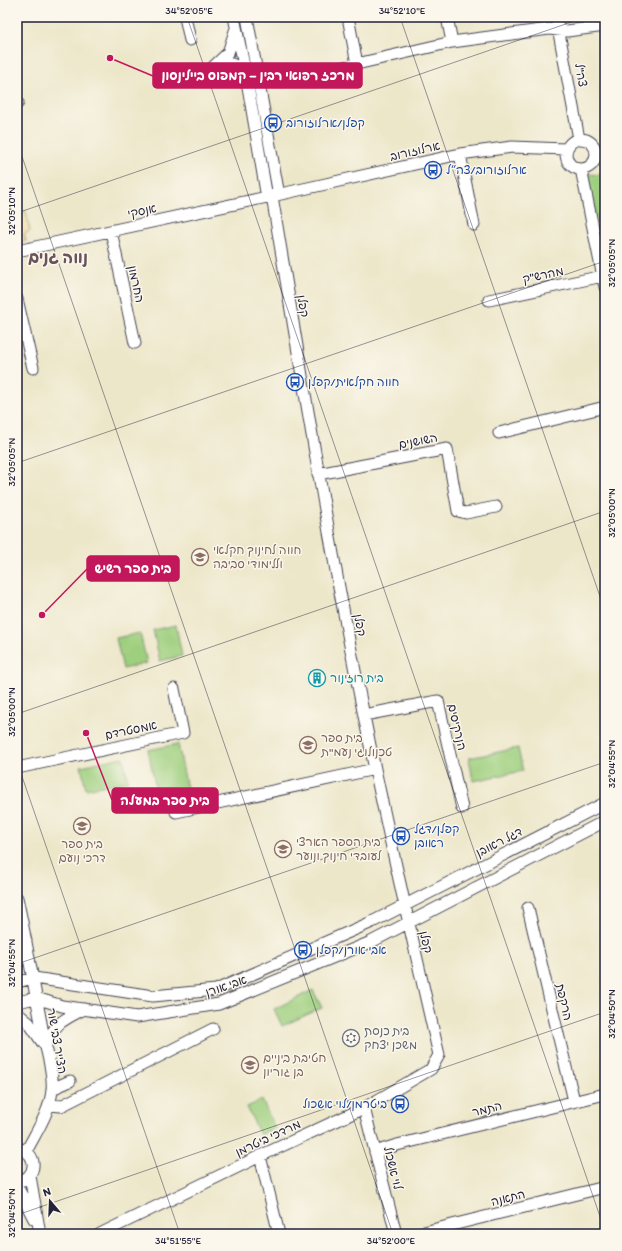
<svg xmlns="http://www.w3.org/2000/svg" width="622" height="1251" viewBox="0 0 622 1251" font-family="Itim,'Playpen Sans Hebrew',sans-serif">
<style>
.green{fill:#9ecf7e;stroke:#60785c}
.sand{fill:#eeda9e;stroke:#887e6c}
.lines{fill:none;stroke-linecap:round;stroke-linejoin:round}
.minor-casing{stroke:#404050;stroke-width:13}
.minor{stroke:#fff;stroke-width:11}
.ticks{fill:none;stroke:#22223b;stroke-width:1;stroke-opacity:0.45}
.labels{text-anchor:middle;stroke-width:3;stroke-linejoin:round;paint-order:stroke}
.street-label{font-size:12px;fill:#22223b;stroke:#fbf7ec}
.transit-label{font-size:12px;fill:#164399;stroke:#fbf7ec;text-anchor:start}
.education-label{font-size:12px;fill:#785e54;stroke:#fbf7ec;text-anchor:start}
.culture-label{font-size:12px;fill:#0d838f;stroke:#fbf7ec;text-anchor:start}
.worship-label{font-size:12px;fill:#5b616d;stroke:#fbf7ec;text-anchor:start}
.district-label{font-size:16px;font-weight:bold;fill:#6a535b;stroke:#fbf7ec}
.leader{fill:none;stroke:#c2185b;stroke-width:1.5}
.callout-dot{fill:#c2185b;stroke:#fbf7ec;stroke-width:1.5}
.callout{fill:#c2185b;stroke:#c2185b;stroke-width:1.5}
.callout-label{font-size:13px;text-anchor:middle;font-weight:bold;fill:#fff}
.neatline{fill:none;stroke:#22223b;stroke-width:1.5}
.ticks-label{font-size:10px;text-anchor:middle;fill:#22223b}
</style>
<rect width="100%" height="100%" fill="#fbf7ec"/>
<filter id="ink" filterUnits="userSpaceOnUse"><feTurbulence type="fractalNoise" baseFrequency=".025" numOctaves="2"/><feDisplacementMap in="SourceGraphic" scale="8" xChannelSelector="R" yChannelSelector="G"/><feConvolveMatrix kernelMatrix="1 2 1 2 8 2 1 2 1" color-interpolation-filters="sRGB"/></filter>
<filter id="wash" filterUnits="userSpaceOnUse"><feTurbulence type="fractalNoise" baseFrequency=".012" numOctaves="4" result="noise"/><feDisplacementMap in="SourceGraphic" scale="16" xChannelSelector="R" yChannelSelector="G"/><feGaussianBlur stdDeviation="0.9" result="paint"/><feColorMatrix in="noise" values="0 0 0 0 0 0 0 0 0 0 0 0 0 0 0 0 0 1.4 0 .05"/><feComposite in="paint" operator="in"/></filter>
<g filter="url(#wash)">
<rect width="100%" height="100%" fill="#ede7ca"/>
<path class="green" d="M586,174L605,175V258Z
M176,625L182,656L160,661L153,630Z
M140,633L147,663L123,669L116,638Z
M178,744L188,794L158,800L148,750Z
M518,748L523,771L473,781L469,758Z
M123,757L128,781L86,789L81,766Z
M313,990L322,1008L282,1026L274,1009Z
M262,1100L275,1128L260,1135L247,1107Z"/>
<path class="sand" d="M26,211L30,231L24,234L26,241L17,242V213Z"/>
</g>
<g filter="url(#ink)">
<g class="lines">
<g class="minor-casing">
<path id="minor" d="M185,17L190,40
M247,17L278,190L272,196
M348,17L357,64
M447,17L452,42
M556,17L579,139
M216,66C228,60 238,64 246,75
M212,68L228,53L235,31
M283,81L452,42L549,29L567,31L605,26
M17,102L18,103
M566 154a15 15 0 1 1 30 0a15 15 0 1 1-30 0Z
M460,154L474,225
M581,169L605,287
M111,231L135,343
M17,251L272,196L460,154L512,147L566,149
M17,299L33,368
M489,300L603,276
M499,433L605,407
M318,474L447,449L458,511L466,513L496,507
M364,715L438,701L462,808
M17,768L183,733L174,689
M176,812L375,769
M17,898C27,943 34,988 43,1033C46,1052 54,1071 52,1090C50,1112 36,1132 26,1152
M528,908L574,1101
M17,965L26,941
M17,982L34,978L153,996L216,990L372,922L605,803
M17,1002L36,998L62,1006L137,1017L219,1004L371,942L605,821
M17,1013L29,1023L42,1042
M45,1046C56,1022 61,1021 84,1009
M52,1089L70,1081
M50,1105L61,1106L213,1029
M364,1108L396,1234
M17,1149C39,1150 38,1180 17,1181
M375,1152L397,1145L605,1094
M260,1156L279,1234
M30,1176L40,1234
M17,1186L34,1219
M100,1234L260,1156L364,1108L431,1069L439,1055C413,942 387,830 364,716C329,544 301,370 272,196L266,192L246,75L234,17
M416,1234L605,1187"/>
</g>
<use href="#minor" class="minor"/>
</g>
</g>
<path class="ticks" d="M187,17L605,1231M400,17L605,611M17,142L393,1234M17,213L586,17M17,463L605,261M17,714L605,511M17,762L180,1234M17,964L605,762M17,1215L605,1012"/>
<defs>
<g id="bus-ring" transform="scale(0.9)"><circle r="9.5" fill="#fbf7ec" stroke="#1a4fb4" stroke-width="1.5"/><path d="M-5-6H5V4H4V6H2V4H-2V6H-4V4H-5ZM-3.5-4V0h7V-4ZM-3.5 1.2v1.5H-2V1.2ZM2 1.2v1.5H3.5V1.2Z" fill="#1a4fb4"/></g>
<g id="school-ring" transform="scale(0.9)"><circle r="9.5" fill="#fbf7ec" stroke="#8d6e63" stroke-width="1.5"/><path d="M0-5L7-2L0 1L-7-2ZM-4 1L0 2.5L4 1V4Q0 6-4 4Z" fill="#8d6e63"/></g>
<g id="building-ring" transform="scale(0.9)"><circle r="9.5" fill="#fbf7ec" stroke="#0f9aa8" stroke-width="1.5"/><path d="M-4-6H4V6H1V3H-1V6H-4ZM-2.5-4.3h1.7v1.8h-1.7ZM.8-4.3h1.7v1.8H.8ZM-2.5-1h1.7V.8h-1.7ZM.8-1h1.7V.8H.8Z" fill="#0f9aa8"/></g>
<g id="synagogue-ring" transform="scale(0.9)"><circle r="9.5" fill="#fbf7ec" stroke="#6b7280" stroke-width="1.5"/><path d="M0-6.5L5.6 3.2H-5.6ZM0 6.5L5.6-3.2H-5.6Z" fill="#6b7280"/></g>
</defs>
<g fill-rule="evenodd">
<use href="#bus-ring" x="273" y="123"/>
<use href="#bus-ring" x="433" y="170"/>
<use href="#bus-ring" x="295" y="382"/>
<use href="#school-ring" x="200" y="557"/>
<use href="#building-ring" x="317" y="678"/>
<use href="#school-ring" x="308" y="745"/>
<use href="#school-ring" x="82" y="826"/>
<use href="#bus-ring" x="401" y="836"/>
<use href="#school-ring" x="283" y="849"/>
<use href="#bus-ring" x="303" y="950"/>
<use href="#synagogue-ring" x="351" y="1038"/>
<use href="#school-ring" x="250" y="1065"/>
<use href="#bus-ring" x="400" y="1104"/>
</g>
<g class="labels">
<g class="street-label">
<text transform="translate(581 75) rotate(80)" y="4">צה"ל</text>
<text transform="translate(415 151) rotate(-13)" y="4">ארלוזורוב</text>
<text transform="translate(142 211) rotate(-12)" y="4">אנסקי</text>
<text transform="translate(543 275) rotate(-12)" y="4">מהרש"ק</text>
<text transform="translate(136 284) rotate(78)" y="4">החרמון</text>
<text transform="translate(303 306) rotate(81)" y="4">קפלן</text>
<text transform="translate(418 441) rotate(-11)" y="4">השושנים</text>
<text transform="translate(360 625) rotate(79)" y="4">קפלן</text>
<text transform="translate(457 727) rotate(77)" y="4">הנרקיסים</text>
<text transform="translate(131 730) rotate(-12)" y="4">אמסטרדם</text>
<text transform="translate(499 842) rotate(-27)" y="4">דגל ראובן</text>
<text transform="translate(426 942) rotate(77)" y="4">קפלן</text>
<text transform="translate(226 986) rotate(-19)" y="4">אבי אורן</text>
<text transform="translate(564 1002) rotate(77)" y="4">הרקפת</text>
<text transform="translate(57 1041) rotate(80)" y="4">הצייר צבי שור</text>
<text transform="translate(487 1109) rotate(-14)" y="4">התמר</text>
<text transform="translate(268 1138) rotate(-25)" y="4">מרדכי ביטרמן</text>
<text transform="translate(393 1168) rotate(76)" y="4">לוי אשכול</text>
<text transform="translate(508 1198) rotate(-14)" y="4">התאנה</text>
</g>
<g class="transit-label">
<text x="286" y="127">קפלן/ארלוזורוב</text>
<text x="446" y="174">ארלוזורוב/צה״ל</text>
<text x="308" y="386">חווה חקלאית/קפלן</text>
<text x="414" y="833">קפלן/דגל<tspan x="414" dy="14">ראובן</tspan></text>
<text x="316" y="954">אבי אורן/קפלן</text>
<text x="387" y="1108" text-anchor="end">ביטרמן/לוי אשכול</text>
</g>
<g class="education-label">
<text x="213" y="554">חווה לחינוך חקלאי<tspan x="213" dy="14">וללימודי סביבה</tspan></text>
<text x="321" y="742">בית ספר<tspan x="321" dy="14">טכנולוגי נעמ"ת</tspan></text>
<text x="296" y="846">בית הספר הארצי<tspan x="296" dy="14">לעובדי חינוך ונוער</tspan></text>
<text x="82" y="848" text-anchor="middle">בית ספר<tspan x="82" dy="14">דרכי נועם</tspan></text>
<text x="263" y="1062">חטיבת ביניים<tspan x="263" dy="14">בן גוריון</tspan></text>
</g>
<g class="culture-label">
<text x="330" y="682">בית רוזינור</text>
</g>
<g class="worship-label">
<text x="364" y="1035">בית כנסת<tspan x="364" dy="14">משכן יצחק</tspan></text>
</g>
<g class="district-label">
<text x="58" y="263">נווה גנים</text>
</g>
</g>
<path class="leader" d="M110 58L153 76M42 615L87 569M86 733L112 800"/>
<g class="callout-dot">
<circle cx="110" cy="58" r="4"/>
<circle cx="42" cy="615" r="4"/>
<circle cx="86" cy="733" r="4"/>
</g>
<g class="callout">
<rect x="153" y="63" width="209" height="25" rx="4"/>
<rect x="87" y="556" width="92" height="25" rx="4"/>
<rect x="112" y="788" width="106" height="25" rx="4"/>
</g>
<g class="callout-label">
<text x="258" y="80">מרכז רפואי רבין – קמפוס ביילינסון</text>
<text x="133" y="573">בית ספר רשיש</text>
<text x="165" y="805">בית ספר במעלה</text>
</g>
<rect width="622" height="1251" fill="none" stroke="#fbf7ec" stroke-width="44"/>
<g transform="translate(50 1201) rotate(341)" stroke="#fbf7ec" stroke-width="3" paint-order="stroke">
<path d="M0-3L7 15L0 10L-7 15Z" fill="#22223b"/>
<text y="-6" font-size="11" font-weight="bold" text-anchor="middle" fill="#22223b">N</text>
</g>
<rect x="22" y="22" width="578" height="1207" class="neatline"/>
<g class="ticks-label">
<text x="189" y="14">34°52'05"E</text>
<text x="402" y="14">34°52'10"E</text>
<text transform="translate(11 211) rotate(-90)" y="4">32°05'10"N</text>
<text transform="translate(611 263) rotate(-90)" y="4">32°05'05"N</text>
<text transform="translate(11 462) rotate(-90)" y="4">32°05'05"N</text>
<text transform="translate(611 513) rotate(-90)" y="4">32°05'00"N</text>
<text transform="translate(11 712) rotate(-90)" y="4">32°05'00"N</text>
<text transform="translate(611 764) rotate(-90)" y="4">32°04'55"N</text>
<text transform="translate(11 963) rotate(-90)" y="4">32°04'55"N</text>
<text transform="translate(611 1014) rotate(-90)" y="4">32°04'50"N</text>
<text transform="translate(11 1213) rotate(-90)" y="4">32°04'50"N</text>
<text x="178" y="1244">34°51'55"E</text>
<text x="391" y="1244">34°52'00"E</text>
</g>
</svg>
